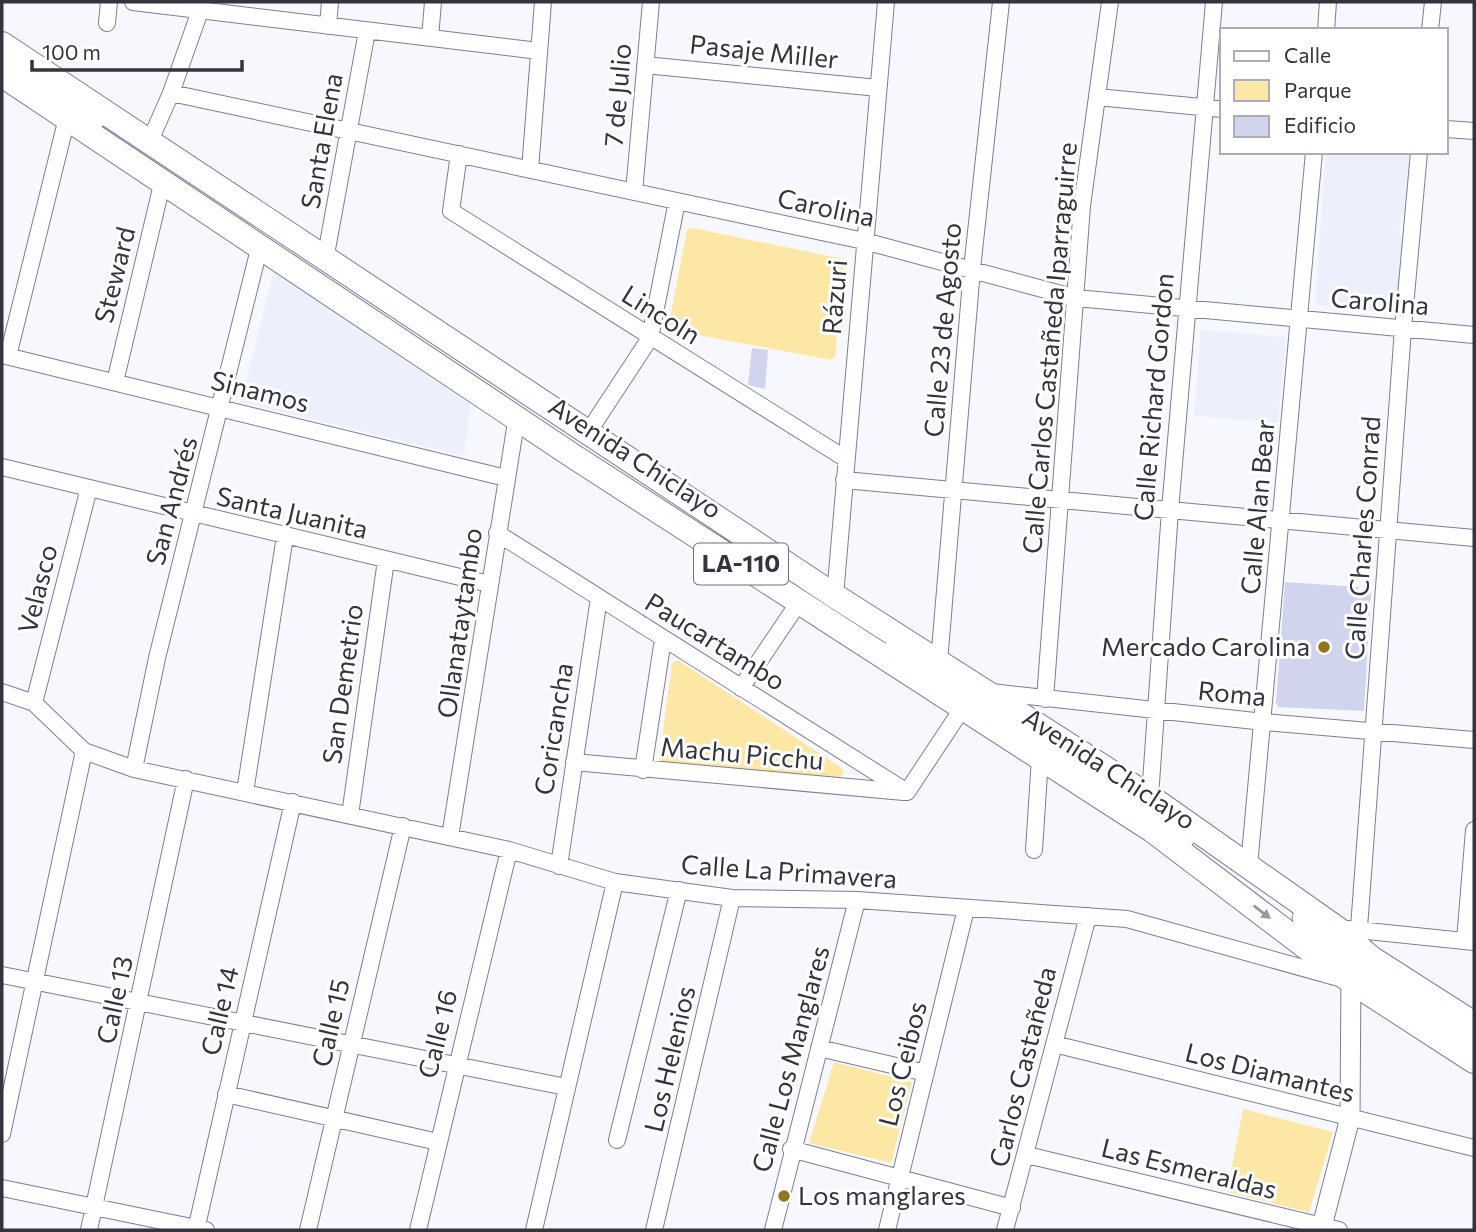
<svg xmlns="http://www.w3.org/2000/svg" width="1476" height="1232" viewBox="0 0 1476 1232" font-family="Commissioner,sans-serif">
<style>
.built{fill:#eceffc}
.green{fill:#fce7a5}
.building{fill:#d0d4ed}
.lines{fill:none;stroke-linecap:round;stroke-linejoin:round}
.minor-casing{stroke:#7b7f96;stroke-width:18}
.tertiary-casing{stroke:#7b7f96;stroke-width:21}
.primary-casing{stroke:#7b7f96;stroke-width:26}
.minor{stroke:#fff;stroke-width:16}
.tertiary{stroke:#fff;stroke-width:19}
.primary{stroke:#fff;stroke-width:24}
.oneway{fill:#999a9e}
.poi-dot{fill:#8f761c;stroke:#fff;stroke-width:2.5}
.labels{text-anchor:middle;stroke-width:6;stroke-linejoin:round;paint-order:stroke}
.shield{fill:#fff;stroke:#707178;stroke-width:2}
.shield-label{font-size:24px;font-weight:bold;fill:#33343e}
.street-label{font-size:26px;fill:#33343e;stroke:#fff}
.poi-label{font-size:26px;fill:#33343e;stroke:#fff;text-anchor:end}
</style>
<rect width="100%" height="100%" fill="#f7f8fd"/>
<path class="built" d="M1326,152H1410L1405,212L1401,217L1399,235L1403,239L1398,309L1393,312L1319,305L1315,301Z
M274,271L471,399L464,456L241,402Z
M1201,330L1286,337L1278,423L1194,416Z"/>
<path class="green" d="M692,228L844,259L835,357L831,360L677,331L669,324L687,230Z
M678,660L843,769V774L839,778L659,762L672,663Z
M834,1062L912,1082L891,1163L809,1143Z
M1243,1109L1333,1132L1309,1212L1227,1192Z"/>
<path class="building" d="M752,348L768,350L765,389L748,385Z
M1285,582L1359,587L1358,590L1371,591L1364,711L1278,707L1276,703Z"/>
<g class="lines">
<g class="minor-casing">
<path id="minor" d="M133,2L539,51
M107,23L109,2
M328,26L330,2
M1326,30L1328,2
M1430,30L1433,2
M430,38L433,2
M645,65L878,88
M171,93L864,241L1076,298L1474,335
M1097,97L1222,109
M1446,129L1474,131
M149,143L171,93L200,11
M459,154L451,211L846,459
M530,170L543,2
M634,192L651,2
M325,260L367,31
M2,355L506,478
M8,356L67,118
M115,382L163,180
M589,431L650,338L677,201
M2,467L489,584
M844,480L1474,538
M497,533L907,792
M835,596L886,2
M939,662L972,269L1001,2
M741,688L799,602
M2,692L34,703L84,751L134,769L509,850L615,882L732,898L857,900L1127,919L1339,978
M991,692L1264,722L1474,740
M1045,699L1082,206L1110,2
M34,703L89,488
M574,762L904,792
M134,769L157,658L260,245
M643,770L663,639
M245,792L285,536
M907,792L962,709L970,703
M1150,797L1170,510L1214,2
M350,815L386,560
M450,837L517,416
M1034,850L1040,758
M559,866L599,598
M1249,866L1314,152
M1359,928L1403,329L1419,152
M1348,929L1474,942
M1465,941L1474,830
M2,975L566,1087
M1054,1044L1474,1148
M819,1048L926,1073
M226,1094L438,1142
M2,1134L84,751
M617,1140L679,890
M791,1149L1012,1208
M1027,1155L1339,1230
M2,1188L206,1230
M89,1230L186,779
M196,1230L293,802
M308,1230L403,826
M418,1230L509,850
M534,1230L615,882
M654,1230L732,898
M773,1230L857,900
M887,1230L966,909
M1005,1230L1088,916"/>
</g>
<g class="tertiary-casing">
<path id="tertiary" d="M2,59L95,120
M894,648L1186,837
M1302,918L1369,976L1474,1042
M1321,1230L1350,1118L1351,972"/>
</g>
<g class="primary-casing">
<path id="primary" d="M2,44L835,596L1150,797L1339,930L1371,958L1474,1024
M2,75L573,456L1152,830L1352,982L1474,1061"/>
</g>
<use href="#minor" class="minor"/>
<use href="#tertiary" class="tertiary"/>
<use href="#primary" class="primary"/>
</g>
<defs><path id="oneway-solid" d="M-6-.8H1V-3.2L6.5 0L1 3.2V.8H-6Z" transform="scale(1.75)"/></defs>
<use class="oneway" href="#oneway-solid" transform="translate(1262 912) rotate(38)"/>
<g class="poi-dot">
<circle cx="1324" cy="647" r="7"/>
<circle cx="784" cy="1196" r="7"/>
</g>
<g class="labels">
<rect class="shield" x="694" y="543.5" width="94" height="41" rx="5"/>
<g class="shield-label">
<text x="741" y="572">LA-110</text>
</g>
<g class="street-label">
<text transform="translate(764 52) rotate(6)" y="9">Pasaje Miller</text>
<text transform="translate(618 95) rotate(-85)" y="9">7 de Julio</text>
<text transform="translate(322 141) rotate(-80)" y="9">Santa Elena</text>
<text transform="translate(826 208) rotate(12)" y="9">Carolina</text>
<text transform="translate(115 275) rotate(-76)" y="9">Steward</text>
<text transform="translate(835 297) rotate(-85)" y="9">Rázuri</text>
<text transform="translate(1380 302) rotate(5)" y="9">Carolina</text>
<text transform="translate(661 315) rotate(32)" y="9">Lincoln</text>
<text transform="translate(943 330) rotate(-85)" y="9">Calle 23 de Agosto</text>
<text transform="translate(1050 348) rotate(-85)" y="9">Calle Carlos Castañeda Iparraguirre</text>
<text transform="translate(260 392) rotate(14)" y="9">Sinamos</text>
<text transform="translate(1154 397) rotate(-85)" y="9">Calle Richard Gordon</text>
<text transform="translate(635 458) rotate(33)" y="9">Avenida Chiclayo</text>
<text transform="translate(172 501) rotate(-75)" y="9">San Andrés</text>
<text transform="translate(1258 507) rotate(-85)" y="9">Calle Alan Bear</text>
<text transform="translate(292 513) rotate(13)" y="9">Santa Juanita</text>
<text transform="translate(1363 538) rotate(-86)" y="9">Calle Charles Conrad</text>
<text transform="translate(38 589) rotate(-76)" y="9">Velasco</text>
<text transform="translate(460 623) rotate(-82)" y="9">Ollanataytambo</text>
<text transform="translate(715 642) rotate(32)" y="9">Paucartambo</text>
<text transform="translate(343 684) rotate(-82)" y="9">San Demetrio</text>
<text transform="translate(1232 694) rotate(6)" y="9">Roma</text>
<text transform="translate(554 729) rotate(-81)" y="9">Coricancha</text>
<text transform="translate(742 754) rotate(5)" y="9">Machu Picchu</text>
<text transform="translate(1109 769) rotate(33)" y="9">Avenida Chiclayo</text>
<text transform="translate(789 872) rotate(4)" y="9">Calle La Primavera</text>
<text transform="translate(115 1000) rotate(-78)" y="9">Calle 13</text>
<text transform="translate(220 1011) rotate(-77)" y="9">Calle 14</text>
<text transform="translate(331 1023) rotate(-77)" y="9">Calle 15</text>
<text transform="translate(438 1034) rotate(-76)" y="9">Calle 16</text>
<text transform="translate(670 1059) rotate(-77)" y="9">Los Helenios</text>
<text transform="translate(791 1059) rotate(-75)" y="9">Calle Los Manglares</text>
<text transform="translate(903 1064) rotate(-76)" y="9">Los Ceibos</text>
<text transform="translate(1023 1067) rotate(-76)" y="9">Carlos Castañeda</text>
<text transform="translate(1270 1073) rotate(14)" y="9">Los Diamantes</text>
<text transform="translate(1189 1169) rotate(14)" y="9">Las Esmeraldas</text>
</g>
<g class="poi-label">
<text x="1310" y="656">Mercado Carolina</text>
<text x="798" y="1205" text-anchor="start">Los manglares</text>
</g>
</g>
<rect width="1476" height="1232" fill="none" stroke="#33343e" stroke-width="7"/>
<rect x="1220" y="28" width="228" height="126" fill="#ffffff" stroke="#adaeb2" stroke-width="2"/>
<rect x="1234" y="51" width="35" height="10" fill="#ffffff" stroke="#adaeb2" stroke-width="2"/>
<text x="1284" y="63" font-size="21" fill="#33343e">Calle</text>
<rect x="1234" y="80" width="35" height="21" fill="#fce7a5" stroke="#adaeb2" stroke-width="2"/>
<text x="1284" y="98" font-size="21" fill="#33343e">Parque</text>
<rect x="1234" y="116" width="35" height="21" fill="#d0d4ed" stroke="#adaeb2" stroke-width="2"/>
<text x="1284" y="133" font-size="21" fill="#33343e">Edificio</text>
<path d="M32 60v10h210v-10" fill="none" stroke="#33343e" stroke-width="3.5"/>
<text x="42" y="60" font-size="21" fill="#33343e" stroke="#ffffff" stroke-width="5" paint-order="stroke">100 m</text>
</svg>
